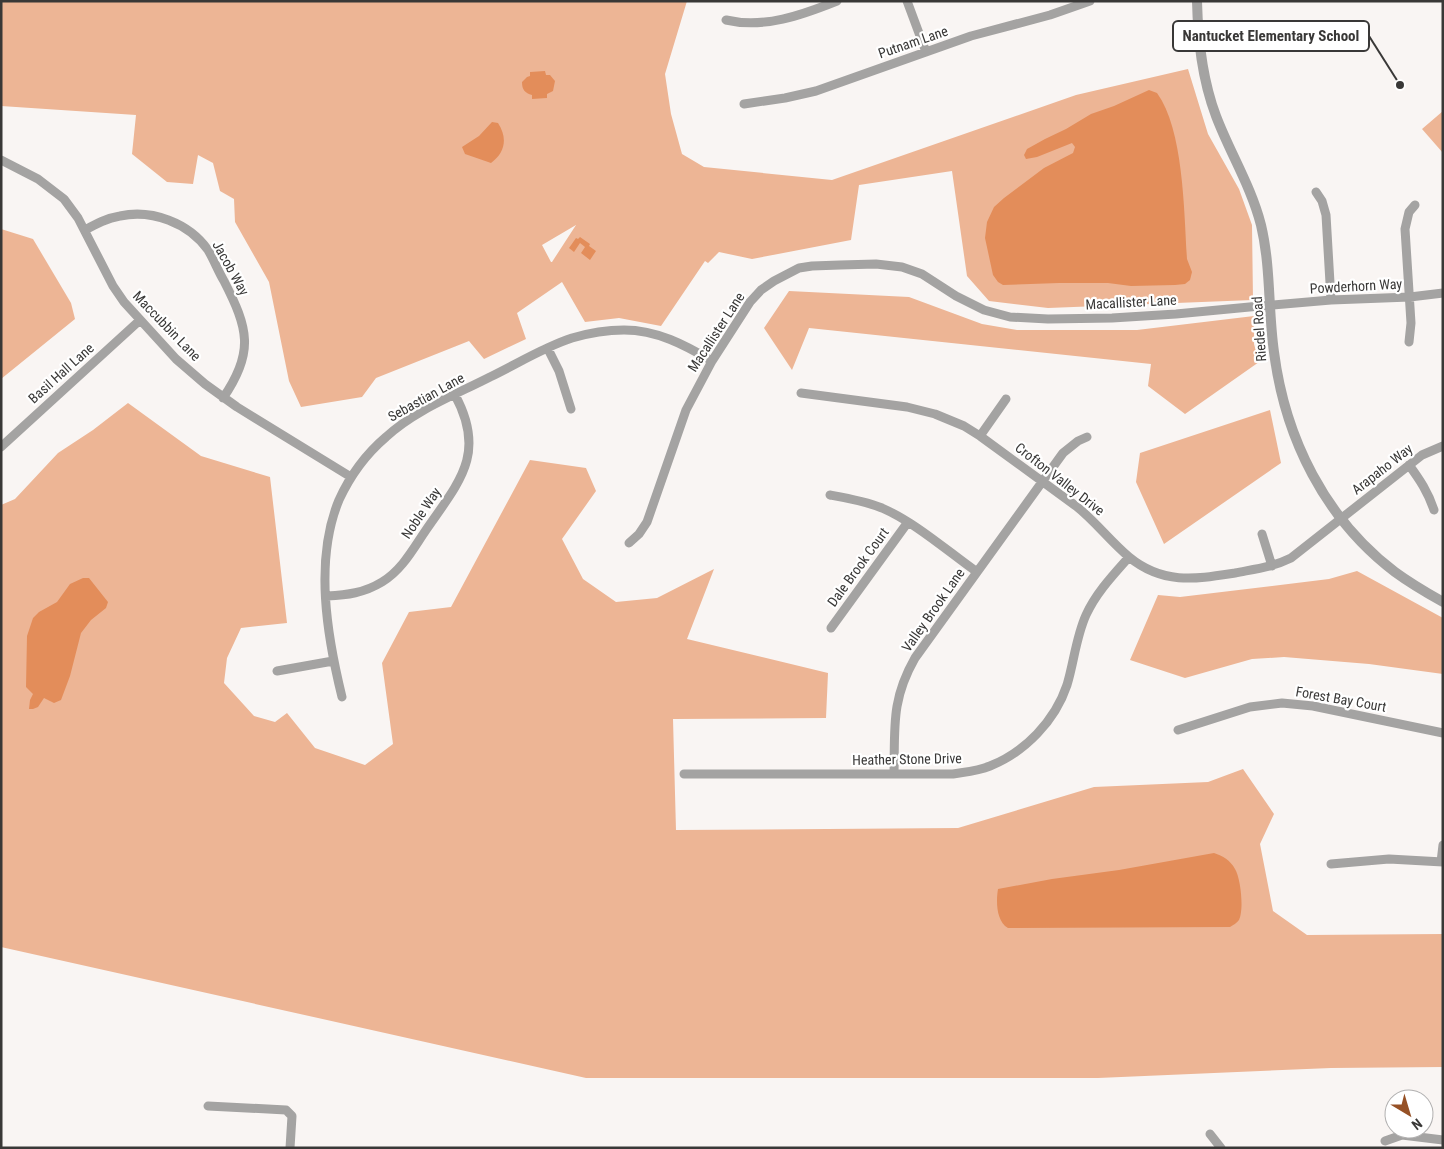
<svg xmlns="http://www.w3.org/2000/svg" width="1444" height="1149" viewBox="0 0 1444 1149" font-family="'Roboto Condensed',sans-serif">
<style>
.green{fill:#edb595;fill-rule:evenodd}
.water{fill:#e38d5a}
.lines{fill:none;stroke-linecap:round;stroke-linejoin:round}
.minor{stroke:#a4a3a2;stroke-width:9}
.tertiary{stroke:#a4a3a2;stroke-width:10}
.labels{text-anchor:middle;stroke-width:4.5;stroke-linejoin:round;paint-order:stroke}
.street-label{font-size:14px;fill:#393837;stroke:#fff}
.leader{fill:none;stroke:#393837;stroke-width:2}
.callout-dot{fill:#393837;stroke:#fff;stroke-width:2}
.callout{fill:#fff;stroke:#393837;stroke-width:2}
.callout-label{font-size:15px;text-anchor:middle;font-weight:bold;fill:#393837}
</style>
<rect width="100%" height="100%" fill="#f9f5f3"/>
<path class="green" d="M1,1H687L665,74L671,114L682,154L704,167L832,180L1076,95L1188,69L1208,134L1239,189L1252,225L1253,300L1048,308L989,301L967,276L952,171L859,185L851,240L752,259L719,252L708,263L705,261L661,326L619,318L585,322L562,282L517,313L526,339L484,359L469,341L376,378L362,397L301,407L289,381L269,282L235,222L234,199L220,191L213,163L198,155L193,184L167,182L132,154L136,115L1,106ZM576,225L552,262H551L542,245Z
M1443,111V153L1422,129Z
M1,229L33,239L71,303L75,319L1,379Z
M789,291L909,297L982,324L1017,330H1137L1254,316V344L1259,362L1185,414L1148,386L1151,364L809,328L792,370L764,328Z
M128,403L201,456L270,477L287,623L241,628L227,658L224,683L254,716L275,722L287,713L315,748L365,765L393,744L382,663L409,612L451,607L530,460L586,468L596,491L562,539L583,579L616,602L657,598L714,569L687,639L828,673L826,718L673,719L676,830L958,828L1094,787L1208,782L1243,769L1274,814L1260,844L1273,911L1307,935L1443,934V1067L1331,1068L1098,1078H586L1,947V505L15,499L58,453L93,430Z
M1270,410L1281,463L1164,544L1136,482L1140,453Z
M1357,571L1443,618V674L1369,664L1284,657L1252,659L1185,678L1130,660L1158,595L1180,597L1329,579Z"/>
<path class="water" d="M545,71L546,75H550L555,81L553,91L547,94V98L532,99V95C525,93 522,90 522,82L527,77L530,76V72Z
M1149,90L1157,93C1184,130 1184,213 1187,259L1192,272L1190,280L1185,284L1175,285L1131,286L1108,283H1059L1003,285L998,282L993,275L985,238L987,222L994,207L1004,198L1044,168L1073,153L1075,147L1072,143L1037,157L1026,159L1024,155L1027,149L1045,139L1066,129L1091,114L1114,106Z
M492,122L498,123C508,138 505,153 491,163L465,154L462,147L479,136Z
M580,237L590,244L589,246L596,251L590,260L581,253L585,247L580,243L574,252L569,248L576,238L578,239Z
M83,578H89L108,602L106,608L91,620L81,633L70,676L61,700L54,703L44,698L38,707L33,709H29L30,700L33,694L26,687L27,636L33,618L39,612L57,602L70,584Z
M1214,853C1223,856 1230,860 1235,869C1241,879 1244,910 1239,920C1237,923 1233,925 1230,927L1008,928C996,921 996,901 998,889L1052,879L1119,870Z"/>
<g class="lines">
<path class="minor" d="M907,1L926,52
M726,20C764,29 802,15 837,1
M1198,31L1254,28
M744,104L785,98L816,91L971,36L1050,15L1090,1
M1,160L38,179L64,199L78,218L113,286L124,302L176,359L205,384L237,407L351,477
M1316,192L1322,201L1326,215L1331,300
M85,230C96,224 107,218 120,216C152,209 189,223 208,250C214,260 218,271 224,281C248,328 255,352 223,398
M1409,342L1411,323L1405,229L1409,212L1415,205
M548,349L559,371L571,409
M801,393L907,407L935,414L964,426L980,436L1076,506C1095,521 1110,541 1129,557C1163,585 1196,579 1235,573C1255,569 1273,567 1291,558L1422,455L1443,446
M980,436L1006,399
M1,447L139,321
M1409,465C1420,480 1428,492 1434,510
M830,495C847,498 865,501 882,508C916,523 946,550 977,572
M1262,534L1272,566
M629,543L639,534L647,522L686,410L712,361L750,302L761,290L774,281L799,268L812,266L840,265L876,264L902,267L922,274L956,296L984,310L1010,317L1048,319L1112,318L1176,314L1260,306L1331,300L1410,297L1443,293
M327,596C347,595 364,593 382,582C402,570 413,549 426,530C459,482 487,454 455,395
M831,628L908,522
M277,671L333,661
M342,697C327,636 314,560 339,500C350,476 366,454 386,437C415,410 455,395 490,377C517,364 544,347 572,338C589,333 606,330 624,330C657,330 685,345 712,361
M1178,730L1250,707L1282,703L1313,706L1443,733
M684,774H953C965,772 978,771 990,766C1025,752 1055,721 1067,685C1074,662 1076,637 1086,615C1096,593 1113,575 1129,557
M894,774C895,727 891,700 915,658L1063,453L1078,441L1087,437
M1441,862L1443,845
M1331,864L1389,859L1443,862
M208,1106L286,1110L292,1116L290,1148
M1210,1134L1221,1148
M1385,1141L1402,1135L1443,1140"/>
<path class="tertiary" d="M1197,1C1198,41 1202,79 1216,116C1230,153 1251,186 1261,225C1271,267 1268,310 1274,352C1285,438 1325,519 1395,572C1410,583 1427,593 1443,602"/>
</g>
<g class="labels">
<g class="street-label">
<text transform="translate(913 42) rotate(-19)" y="5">Putnam Lane</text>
<text transform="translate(231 268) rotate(61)" y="5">Jacob Way</text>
<text transform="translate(1356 286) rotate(-3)" y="5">Powderhorn Way</text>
<text transform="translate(1131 302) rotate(-3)" y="5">Macallister Lane</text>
<text transform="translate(167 326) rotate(46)" y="5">Maccubbin Lane</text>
<text transform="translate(1259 329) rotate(-94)" y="5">Riedel Road</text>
<text transform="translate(716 332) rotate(-57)" y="5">Macallister Lane</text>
<text transform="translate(61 373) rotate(-42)" y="5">Basil Hall Lane</text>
<text transform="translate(426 397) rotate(-29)" y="5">Sebastian Lane</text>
<text transform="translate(1382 469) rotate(-38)" y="5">Arapaho Way</text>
<text transform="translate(1060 479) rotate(38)" y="5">Crofton Valley Drive</text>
<text transform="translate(421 513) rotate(-56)" y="5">Noble Way</text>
<text transform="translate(858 567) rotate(-54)" y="5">Dale Brook Court</text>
<text transform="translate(933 610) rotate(-55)" y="5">Valley Brook Lane</text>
<text transform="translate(1341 699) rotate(10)" y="5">Forest Bay Court</text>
<text transform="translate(907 759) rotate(-1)" y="5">Heather Stone Drive</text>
</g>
</g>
<path class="leader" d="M1400 85L1369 36"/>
<circle class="callout-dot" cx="1400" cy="85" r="5"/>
<rect class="callout" x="1173" y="21" width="196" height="30" rx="5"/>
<g class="callout-label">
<text x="1271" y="41">Nantucket Elementary School</text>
</g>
<rect width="1444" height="1149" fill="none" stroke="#393837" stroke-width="5"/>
<g transform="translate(1409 1114) rotate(142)"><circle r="24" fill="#ffffff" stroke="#b0afaf"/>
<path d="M0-4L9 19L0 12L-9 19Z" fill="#965126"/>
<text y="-8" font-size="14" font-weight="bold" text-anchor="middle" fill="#393837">N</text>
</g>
</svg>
